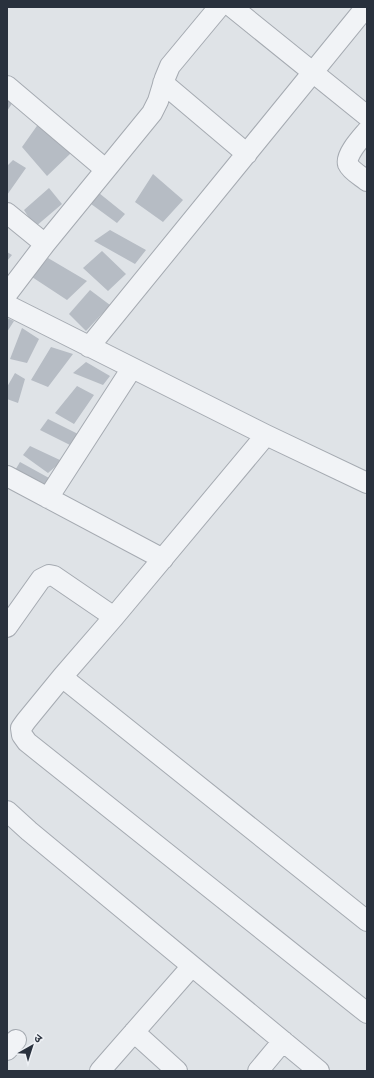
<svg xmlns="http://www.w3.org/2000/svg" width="374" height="1078" viewBox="0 0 374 1078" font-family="Raleway,'Noto Sans Devanagari',sans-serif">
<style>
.building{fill:#b6bcc4}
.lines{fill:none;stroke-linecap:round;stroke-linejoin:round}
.minor-casing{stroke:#a5aab1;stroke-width:22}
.minor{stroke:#f1f3f6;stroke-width:20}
</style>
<rect width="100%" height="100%" fill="#dfe3e7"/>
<path class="building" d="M7,97L13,102L7,111Z
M39,123L71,153L47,176L22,147Z
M13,160L26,168L7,195V166Z
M153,174L183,200L163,222L135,202Z
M49,188L62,204L35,227L24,210Z
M99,193L125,214L117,223L87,201Z
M110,230L146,250L135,264L94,241Z
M102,251L126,274L108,291L83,268Z
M7,252L12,255L7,261Z
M48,258L87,281L67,300L32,277Z
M90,290L110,305L86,331L69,314Z
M7,318L14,321L7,332Z
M22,328L39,339L27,363L10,359Z
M51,347L73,354L48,387L31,380Z
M86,362L110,376L103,385L73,373Z
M15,373L25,379L18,403L7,399V387Z
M77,386L94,395L74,424L55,413Z
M48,419L82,436L72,446L40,430Z
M30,446L62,461L48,473L23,455Z
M20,462L49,478L45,488L14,472Z"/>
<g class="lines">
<g class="minor-casing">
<path id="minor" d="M232,7L367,116
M163,83L247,154
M7,86L105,169
M367,131C362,137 345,155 348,164C351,171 361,176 367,181
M7,213L45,244
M7,294L45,244L152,113L158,101L165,78L170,66L219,7
M7,305L266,435L367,483
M89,347L366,7
M266,435L114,617L62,677L367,921
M7,476L163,559
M48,498L132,368
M7,627L41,579L49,575L54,576L114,617
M62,677L26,721L21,728L22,735L27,742L367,1013
M7,811L29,831L319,1071
M134,1032L177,1071
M7,1050L16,1040
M100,1071L192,966
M258,1071L283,1041"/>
</g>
<use href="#minor" class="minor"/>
</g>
<rect width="374" height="1078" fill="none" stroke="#29313d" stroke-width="16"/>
<g transform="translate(32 1046) rotate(39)" stroke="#eef1f5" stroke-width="3" paint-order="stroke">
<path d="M0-3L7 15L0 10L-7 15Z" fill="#29313d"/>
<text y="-6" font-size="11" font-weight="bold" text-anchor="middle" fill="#29313d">उ</text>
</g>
</svg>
